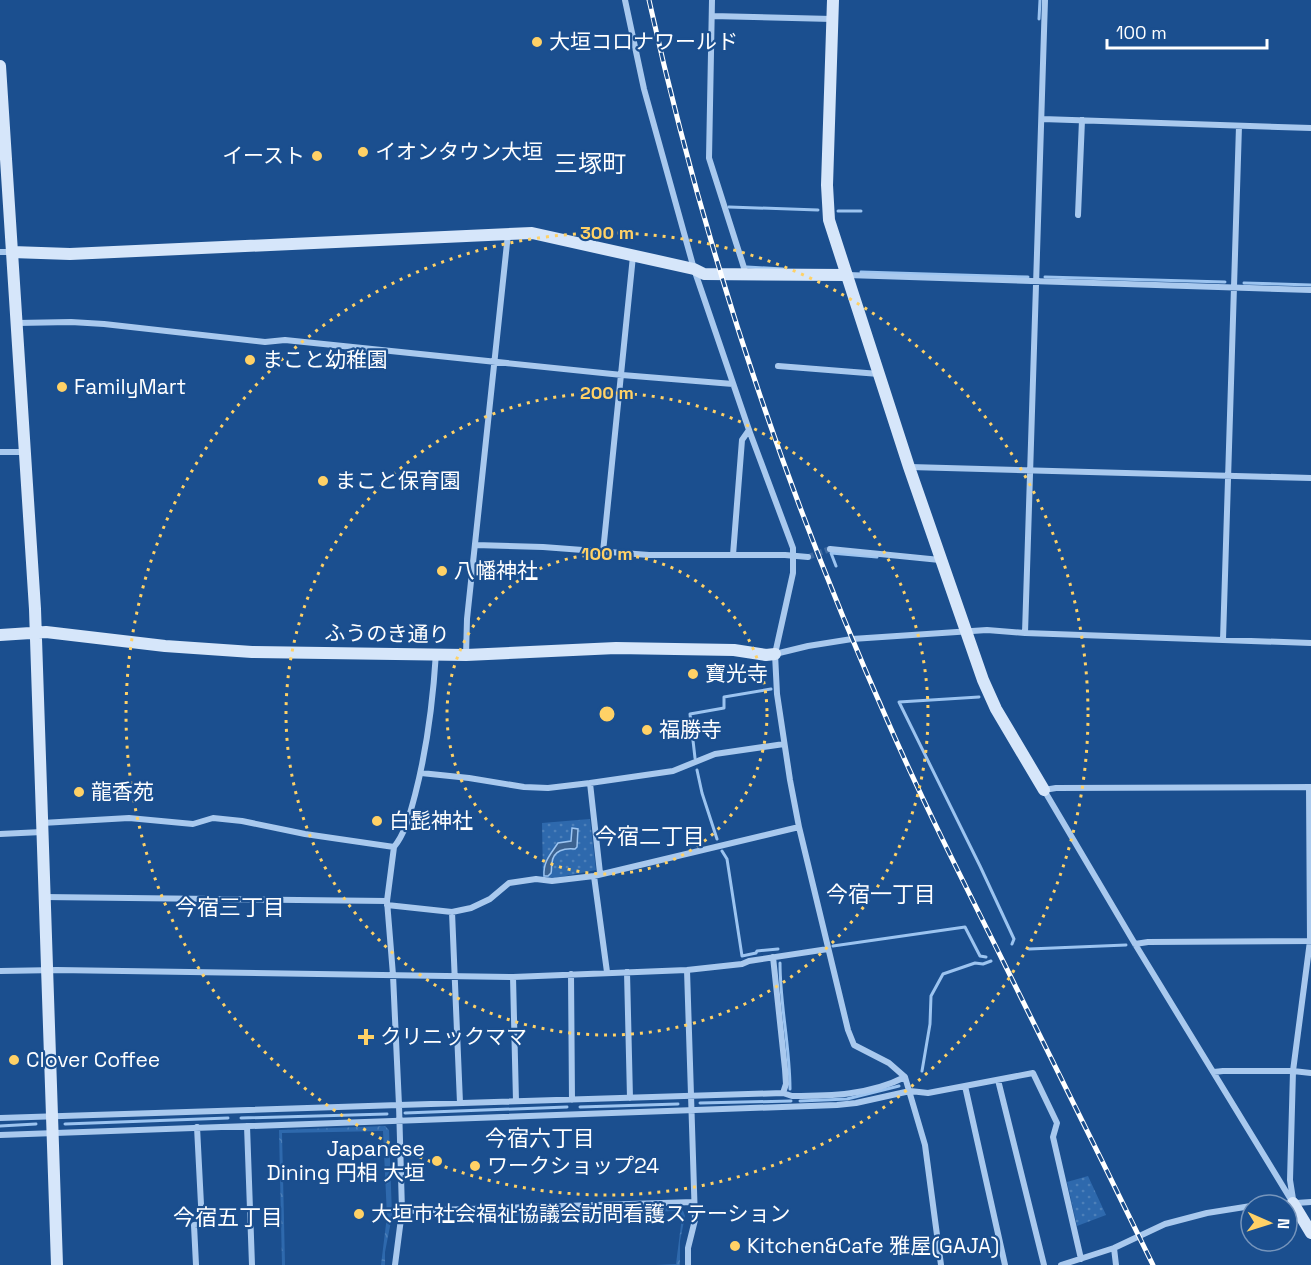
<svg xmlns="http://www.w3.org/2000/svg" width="1311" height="1265" viewBox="0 0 1311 1265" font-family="'Space Grotesk','Noto Sans JP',sans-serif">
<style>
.forest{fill:url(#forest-crowns)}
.park{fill:url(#park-dots)}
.water{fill:#3c6290;stroke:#9cc4f0;stroke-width:1.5}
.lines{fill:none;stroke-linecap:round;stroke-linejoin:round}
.stream{stroke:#9cc4f0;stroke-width:3}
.street-tunnel{stroke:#3d69a0;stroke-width:6;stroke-dasharray:6 3;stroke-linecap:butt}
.street{stroke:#a9c9ee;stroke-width:6}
.secondary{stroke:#d6e6fa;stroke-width:12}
.rail-casing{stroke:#fff;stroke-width:5}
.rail{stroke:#1b4f8f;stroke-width:3;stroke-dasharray:9;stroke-linecap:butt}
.ring{fill:none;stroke:#ffd166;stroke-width:3;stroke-dasharray:3 6}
.poi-dot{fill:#ffd166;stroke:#1b4f8f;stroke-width:2}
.labels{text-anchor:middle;stroke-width:4.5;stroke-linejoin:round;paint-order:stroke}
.poi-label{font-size:21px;fill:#fff;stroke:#1b4f8f;text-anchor:start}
.street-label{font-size:21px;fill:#fff;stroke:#1b4f8f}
.neighbourhood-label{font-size:22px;fill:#fff;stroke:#1b4f8f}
.quarter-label{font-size:24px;fill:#fff;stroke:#1b4f8f}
.centre{fill:#ffd166;stroke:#1b4f8f;stroke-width:3}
.ring-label{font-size:18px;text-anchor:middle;font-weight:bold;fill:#ffd166;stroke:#1b4f8f;stroke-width:4.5;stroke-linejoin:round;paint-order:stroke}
</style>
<defs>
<pattern id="forest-crowns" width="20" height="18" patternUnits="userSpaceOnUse" patternTransform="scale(1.5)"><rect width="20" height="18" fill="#2e69ad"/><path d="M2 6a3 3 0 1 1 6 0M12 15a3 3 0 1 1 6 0" fill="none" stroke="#4d80b9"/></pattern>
<pattern id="park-dots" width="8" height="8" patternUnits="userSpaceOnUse" patternTransform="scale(1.5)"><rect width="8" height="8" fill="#2e69ad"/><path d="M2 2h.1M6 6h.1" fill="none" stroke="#4d80b9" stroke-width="1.8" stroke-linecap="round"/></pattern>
</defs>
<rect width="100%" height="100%" fill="#1b4f8f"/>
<path class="forest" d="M385,1126L389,1130L392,1216L385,1252V1265H381L387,1216L383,1131L282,1133L285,1265H282L279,1130Z
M682,1208L685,1216L680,1241V1265H656L676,1264L682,1217L677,1211L483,1217V1214Z"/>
<path class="park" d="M590,819L596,870L555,878L543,877L542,823Z
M1088,1176L1106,1215L1077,1226L1067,1182Z"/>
<path class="water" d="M572,828L578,829L577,847L575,849C565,848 553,850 552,863C551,867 552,870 551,873L548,876H544C543,862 550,855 558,843L571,841Z"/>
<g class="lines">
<path class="stream" d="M1039,19L1040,0
M729,207L818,210
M838,211H861
M747,267L783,269
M861,272L1028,277
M1045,277L1225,282
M1244,283L1311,285
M836,566L831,553L877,557
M979,697L899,702L980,866L1014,939L1012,944
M695,758L690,714L724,708V697L771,689
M697,770L702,793L717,839
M722,851L727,859L742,956L756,953L757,951L778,949
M833,946L965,927L980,956L986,957
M1029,949L1126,945
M780,963C780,1005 790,1047 790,1089
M922,1071L930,1024L931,996L943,974L975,963L983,964L991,961
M800,1101L847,1099L899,1086
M700,1103L791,1101
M580,1107L678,1104
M405,1113L567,1107
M241,1118L387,1114
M65,1124L228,1118
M0,1126L36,1124"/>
<path class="street-tunnel" d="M808,557L830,549"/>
<path class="street" d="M625,0L644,89L694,269L749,430L793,548V573L775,654L777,694L790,780L799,827L848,1030L854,1045L889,1063L905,1077L925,1145L941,1265
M712,0L709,158L746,274
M712,16L832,19
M1042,119L1311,128
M1078,215L1082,120
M0,252H12
M847,275L1311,290
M17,323L71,322L104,324L265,342L285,340L622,375L733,384
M778,366L879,374
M0,452H24
M910,467L1311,478
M475,545L543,547L649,555H785L808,557
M830,549L940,560
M603,552L633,256
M733,555L742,440L749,430
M1025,633L1045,0
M1223,640L1239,126
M775,654L808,646L852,639L987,630L1025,633L1311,643
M466,655L467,619L508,234
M421,773L469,778L524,787L548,788L590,783
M0,834L42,832
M394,847C406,832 410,813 415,795C427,749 433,701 436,653
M600,873L590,783L673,771L715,754L784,744
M594,876L607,972
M44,897L387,901
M387,905L452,912L471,908L490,899L509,883L536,879L552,881L594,876L799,827
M452,912L460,1103
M1135,944L1148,942L1311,941
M773,957L785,1069L786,1084L783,1093
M687,970L695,1220L688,1248V1265
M0,971L57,970L513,977L687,970L742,964L749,961L828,949
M627,972L630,1098
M571,974L572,1100
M513,977L516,1101
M1214,1072L1223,1071H1293L1311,1073
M998,1080L1044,1265
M965,1086L1005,1265
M0,1118L399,1105L393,975L387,901L394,847L305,834L242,821L213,818L193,824L129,818L42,823
M247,1126L252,1265
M0,1135L837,1105L856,1103L910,1091L928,1093L1033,1073L1057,1123L1053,1137L1081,1259
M1293,1199L1290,1180L1293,1071L1310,941L1309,787
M1293,1203L1135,944L1044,790L1056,788L1311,787
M1268,1205L1311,1202
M402,1211L694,1202
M1114,1248L1116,1265
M196,1265L194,1225L202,1224L197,1127
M395,1265L402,1211L399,1105L783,1093L792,1096C831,1096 870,1095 905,1077
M1061,1265L1114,1248L1165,1224L1207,1213L1251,1206"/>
<path class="secondary" d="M833,0L827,185L829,220L909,467L983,680L996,709L1044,790
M0,66L35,609L57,1265
M12,252L70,254L532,233L694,269L704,274L847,275
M0,635L46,632L165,646L252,652L466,655L616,648L734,650L766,655L775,654
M1293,1203L1311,1233"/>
<g class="rail-casing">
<path id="rail" d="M649,0C704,248 785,490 888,722C922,800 960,875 998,951C1050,1056 1102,1160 1153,1265"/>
</g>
<use href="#rail" class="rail"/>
</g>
<g class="ring">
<circle cx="607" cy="714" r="160"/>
<circle cx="607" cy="714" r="321"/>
<circle cx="607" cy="714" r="481"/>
</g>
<g class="poi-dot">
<circle cx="537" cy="42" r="6"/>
<circle cx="363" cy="152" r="6"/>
<circle cx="317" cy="156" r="6"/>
<circle cx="250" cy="360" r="6"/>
<circle cx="62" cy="387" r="6"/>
<circle cx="323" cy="481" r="6"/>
<circle cx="442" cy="571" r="6"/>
<circle cx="693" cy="674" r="6"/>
<circle cx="647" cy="730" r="6"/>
<circle cx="79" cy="792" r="6"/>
<circle cx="377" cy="821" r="6"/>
<path d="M363 1028h6v6h6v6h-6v6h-6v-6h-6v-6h6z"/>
<circle cx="14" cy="1060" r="6"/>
<circle cx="437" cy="1161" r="6"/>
<circle cx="475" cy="1166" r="6"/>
<circle cx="359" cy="1214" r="6"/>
<circle cx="735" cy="1246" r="6"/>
</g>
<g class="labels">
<g class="poi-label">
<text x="549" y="49">大垣コロナワールド</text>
<text x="375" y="159">イオンタウン大垣</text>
<text x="305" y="163" text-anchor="end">イースト</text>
<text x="262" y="367">まこと幼稚園</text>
<text x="74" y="394">FamilyMart</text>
<text x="335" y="488">まこと保育園</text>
<text x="454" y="578">八幡神社</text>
<text x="705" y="681">寶光寺</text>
<text x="659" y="737">福勝寺</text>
<text x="91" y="799">龍香苑</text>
<text x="389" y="828">白髭神社</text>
<text x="380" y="1044">クリニックママ</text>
<text x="26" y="1067">Clover Coffee</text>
<text x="425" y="1156" text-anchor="end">Japanese<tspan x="425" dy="24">Dining 円相 大垣</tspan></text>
<text x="487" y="1173">ワークショップ24</text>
<text x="371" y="1221">大垣市社会福祉協議会訪問看護ステーション</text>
<text x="747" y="1253">Kitchen&amp;Cafe 雅屋(GAJA)</text>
</g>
<g class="street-label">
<text transform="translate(387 634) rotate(1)" y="7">ふうのき通り</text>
</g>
<g class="neighbourhood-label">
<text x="650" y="844">今宿二丁目</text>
<text x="881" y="902">今宿一丁目</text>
<text x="230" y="915">今宿三丁目</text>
<text x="540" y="1146">今宿六丁目</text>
<text x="228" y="1225">今宿五丁目</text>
</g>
<g class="quarter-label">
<text x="590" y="172">三塚町</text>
</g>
</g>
<circle cx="607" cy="714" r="9" class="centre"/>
<g class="ring-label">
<text x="607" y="239">300 m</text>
<text x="607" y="399">200 m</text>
<text x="607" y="560">100 m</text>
</g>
<g transform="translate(1269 1223) rotate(93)"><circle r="28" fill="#1b4f8f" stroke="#7695bc" stroke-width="1.5"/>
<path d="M0-4.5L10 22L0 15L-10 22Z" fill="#ffd166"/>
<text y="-9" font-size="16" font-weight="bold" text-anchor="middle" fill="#ffffff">N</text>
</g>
<path d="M1107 39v9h160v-9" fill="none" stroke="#ffffff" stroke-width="3"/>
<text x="1116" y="39" font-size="18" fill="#ffffff" stroke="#1b4f8f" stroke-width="4.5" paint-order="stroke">100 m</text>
</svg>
